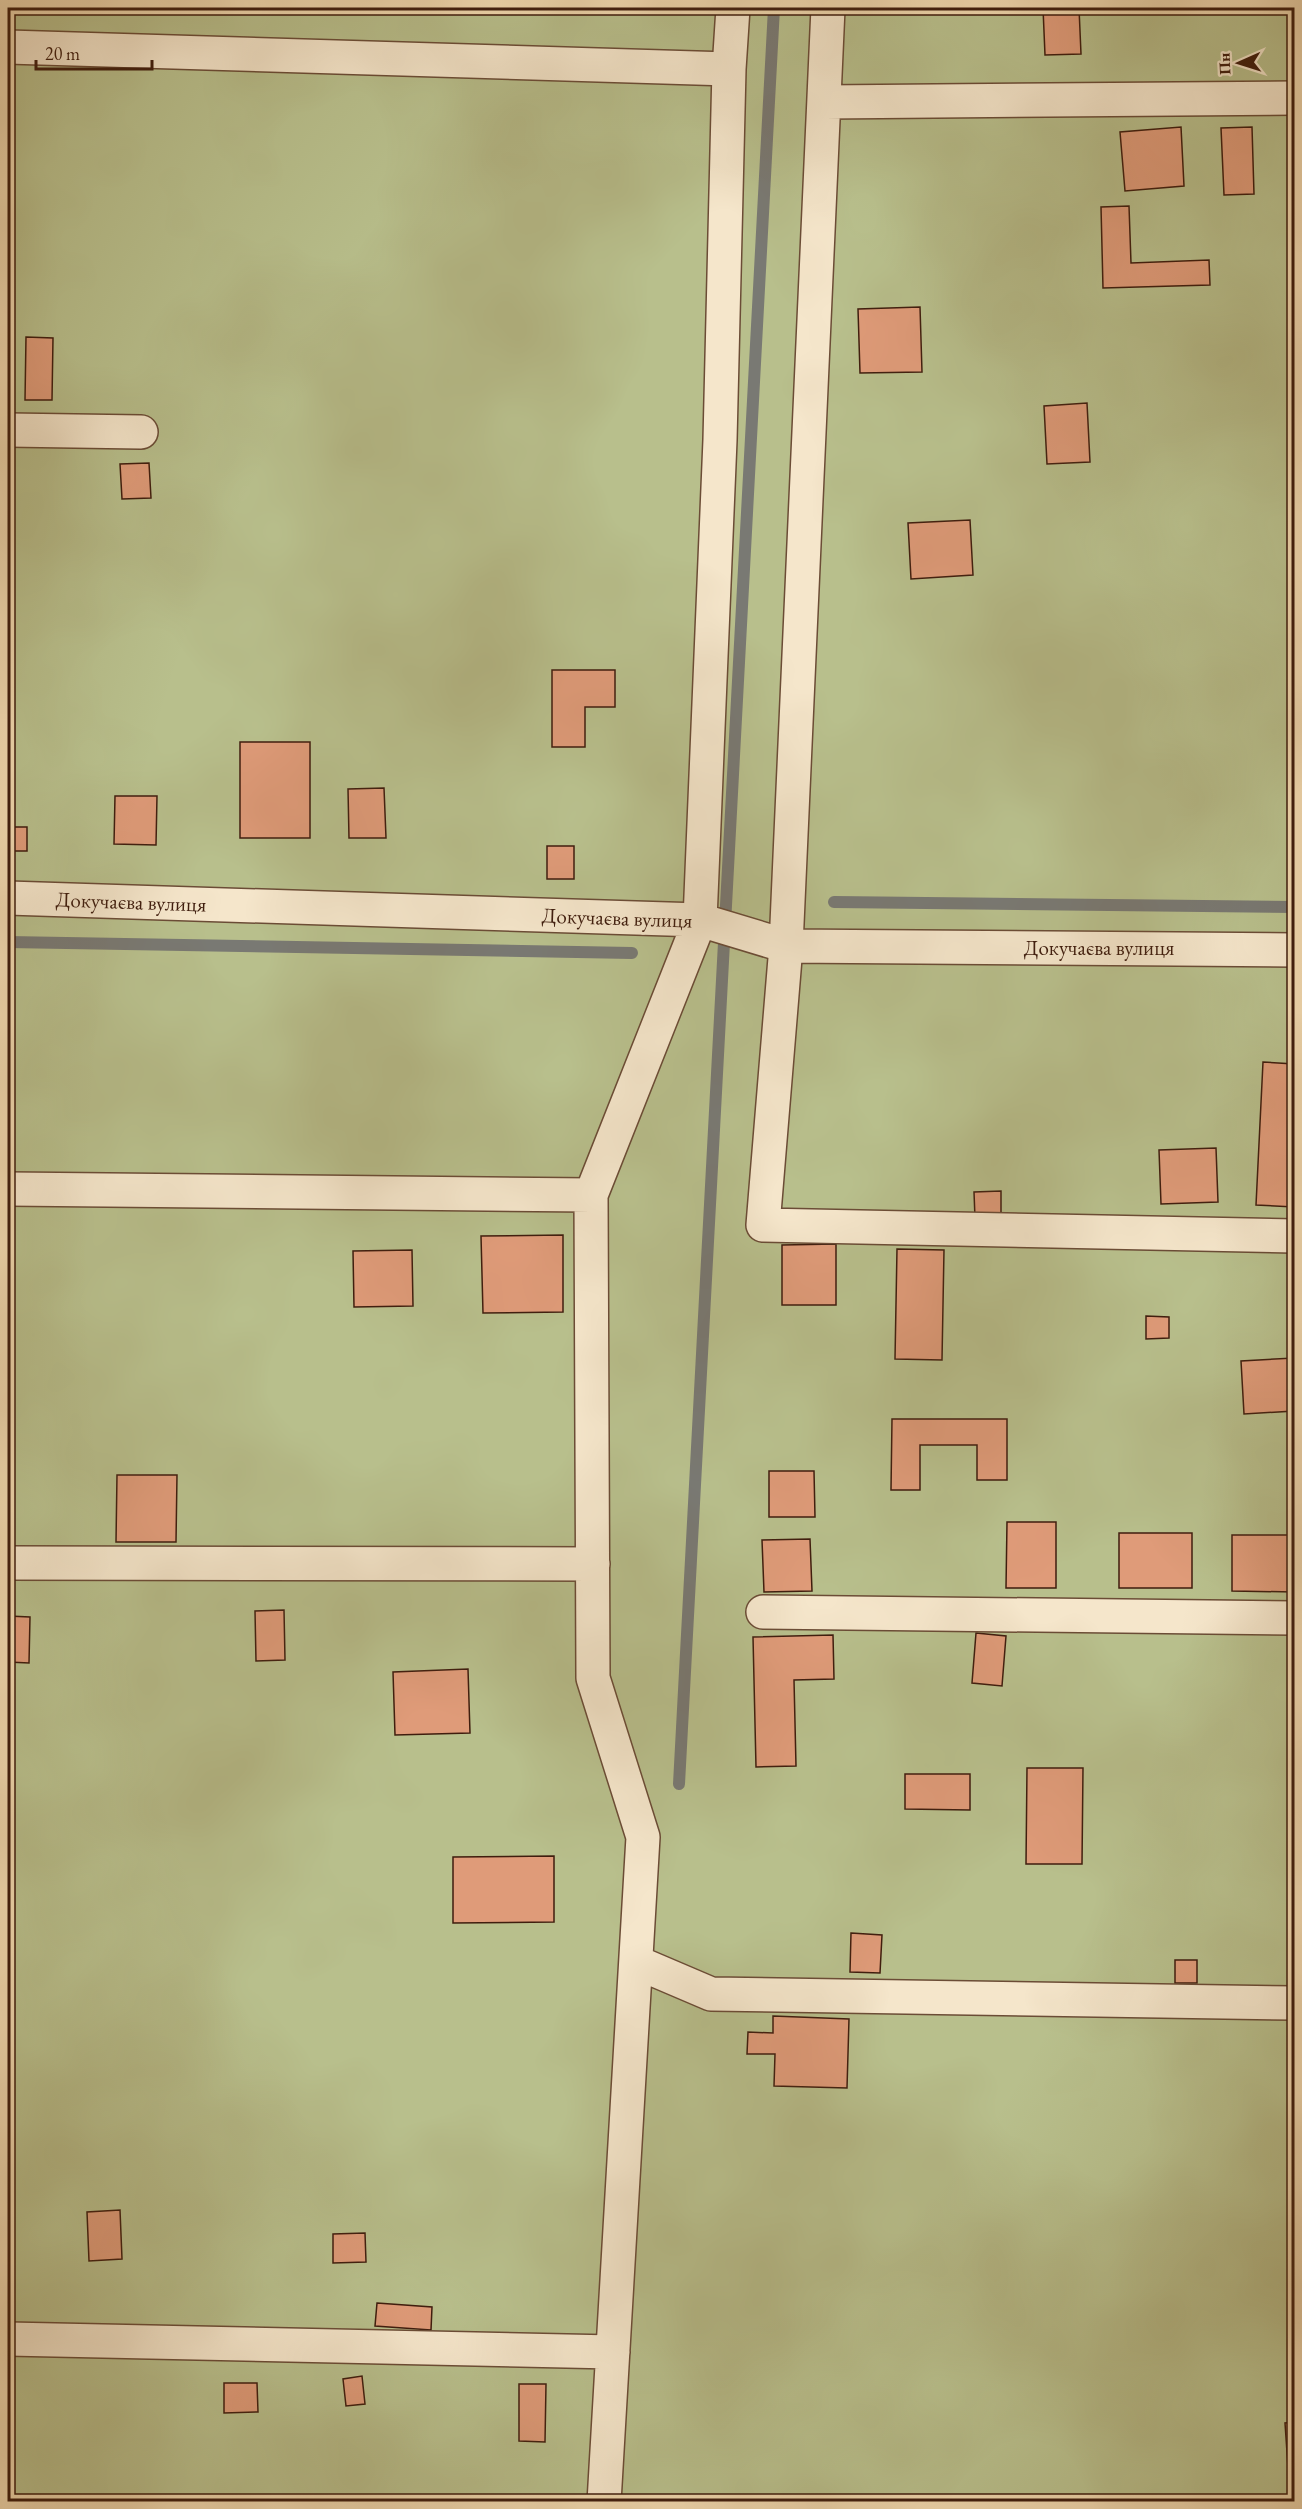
<svg xmlns="http://www.w3.org/2000/svg" width="1302" height="2509" viewBox="0 0 1302 2509" font-family="'EB Garamond',serif">
<style>
.green{fill:#b8bf8c;stroke:#7c6e4d;stroke-width:1.5}
.lines{fill:none;stroke-linecap:round;stroke-linejoin:round}
.stream{stroke:#797973;stroke-width:12}
.building{fill:#df9b79;stroke:#3f1d0e;stroke-width:1.5}
.minor-casing{stroke:#6b4c36;stroke-width:36}
.minor{stroke:#f5e6cb;stroke-width:33}
.labels{text-anchor:middle;stroke-width:5;stroke-linejoin:round;paint-order:stroke}
.street-label{font-size:21px;fill:#3f1d0e;stroke:#f5e6cb}
</style>
<rect width="100%" height="100%" fill="#f0d8af"/>
<filter id="stains"><feTurbulence type="fractalNoise" baseFrequency=".00333" numOctaves="4"/><feColorMatrix values="0 0 0 0 .2 0 0 0 0 .09 0 0 0 0 .02 0 0 0 .5 -.17"/></filter>
<radialGradient id="worn" r=".72"><stop offset=".6" stop-color="#630" stop-opacity="0"/><stop offset="1" stop-color="#630" stop-opacity=".3"/></radialGradient>
<path class="green" d="M8,8H1294V2501H8Z"/>
<g class="lines">
<path class="stream" d="M834,902L1294,907
M8,942L632,953
M679,1784L774,8"/>
</g>
<path class="building" d="M34,8H104V12L34,10Z
M1043,8H1079L1081,54L1045,55Z
M1181,127L1184,186L1125,191L1120,132Z
M1252,127L1254,194L1224,195L1221,128Z
M1129,206L1131,263L1209,260L1210,285L1103,288L1101,207Z
M920,307L922,372L860,373L858,309Z
M26,337L53,338L52,400H25Z
M1087,403L1090,462L1047,464L1044,406Z
M149,463L151,498L122,499L120,464Z
M970,520L973,575L911,579L908,523Z
M552,670H615V707H585V747H552Z
M240,742H310V838H240Z
M384,788L386,838H349L348,789Z
M115,796H157L156,845L114,844Z
M8,827H27V851H8Z
M547,846H574V879H547Z
M1263,1062L1294,1064V1207L1256,1205Z
M1216,1148L1218,1202L1161,1204L1159,1150Z
M1001,1191V1218H975L974,1192Z
M563,1235V1312L483,1313L481,1236Z
M836,1244V1305H782V1245Z
M897,1249L944,1250L942,1360L895,1359Z
M412,1250L413,1306L354,1307L353,1251Z
M1146,1316L1169,1317V1338L1146,1339Z
M1294,1358V1411L1244,1414L1241,1361Z
M892,1419H1007V1480H977V1445H920V1490H891Z
M769,1471H814L815,1517H769Z
M117,1475H177L176,1542H116Z
M1007,1522H1056V1588H1006Z
M1119,1533H1192V1588H1119Z
M1232,1535H1294V1592L1232,1591Z
M810,1539L812,1591L764,1592L762,1540Z
M284,1610L285,1660L256,1661L255,1611Z
M8,1616L30,1617L29,1663L8,1662Z
M976,1633L1006,1636L1002,1686L972,1683Z
M833,1635L834,1679L794,1680L796,1766L756,1767L753,1637Z
M468,1669L470,1733L395,1735L393,1672Z
M1027,1768H1083L1082,1864H1026Z
M905,1774H970V1810L905,1809Z
M554,1856V1922L453,1923V1857Z
M851,1933L882,1935L880,1973L850,1972Z
M1175,1960H1197V1983H1175Z
M773,2016L849,2019L847,2088L774,2086L775,2054H747L748,2032L773,2033Z
M120,2210L122,2259L89,2261L87,2212Z
M365,2233L366,2262L333,2263V2234Z
M377,2303L432,2307L431,2330L375,2326Z
M362,2376L365,2404L346,2406L343,2379Z
M224,2383H257L258,2412L224,2413Z
M519,2384H546L545,2442L519,2441Z
M1294,2422V2466L1288,2467L1285,2423Z
M516,2496H544V2502H516Z"/>
<g class="lines">
<g class="minor-casing">
<path id="minor" d="M828,8L786,946L763,1225L1294,1236
M8,47L729,69
M825,102L1294,98
M8,430L141,432
M8,898L700,920L786,946L1294,950
M8,1189L591,1195
M8,1563L593,1564
M763,1612L1294,1618
M636,1962L711,1994L1294,2003
M8,2339L613,2352
M604,2502L643,1837L593,1678L591,1195L700,920L720,440L729,69L733,8"/>
</g>
<use href="#minor" class="minor"/>
</g>
<g class="labels">
<g class="street-label">
<text transform="translate(131 902) rotate(2)" y="7">Докучаєва вулиця</text>
<text transform="translate(617 918) rotate(2)" y="7">Докучаєва вулиця</text>
<text x="1099" y="955">Докучаєва вулиця</text>
</g>
</g>
<rect width="1302" height="2509" fill="none" stroke="#f0d8af" stroke-width="30"/>
<rect x="9" y="9" width="1284" height="2491" fill="none" stroke="#3f1d0e" stroke-width="3"/>
<rect x="15" y="15" width="1272" height="2479" fill="none" stroke="#3f1d0e" stroke-width="1.5"/>
<g transform="translate(1239 63) rotate(267)" stroke="#f5e6cb" stroke-width="4.5" paint-order="stroke">
<path d="M0-4.5L10 22L0 15L-10 22Z" fill="#3f1d0e"/>
<text y="-9" font-size="16" font-weight="bold" text-anchor="middle" fill="#3f1d0e">Пн</text>
</g>
<path d="M36 60v9h116v-9" fill="none" stroke="#3f1d0e" stroke-width="3"/>
<text x="45" y="60" font-size="18" fill="#3f1d0e" stroke="#f5e6cb" stroke-width="4.5" paint-order="stroke">20 m</text>
<rect width="100%" height="100%" filter="url(#stains)"/>
<rect width="100%" height="100%" fill="url(#worn)"/>
</svg>
